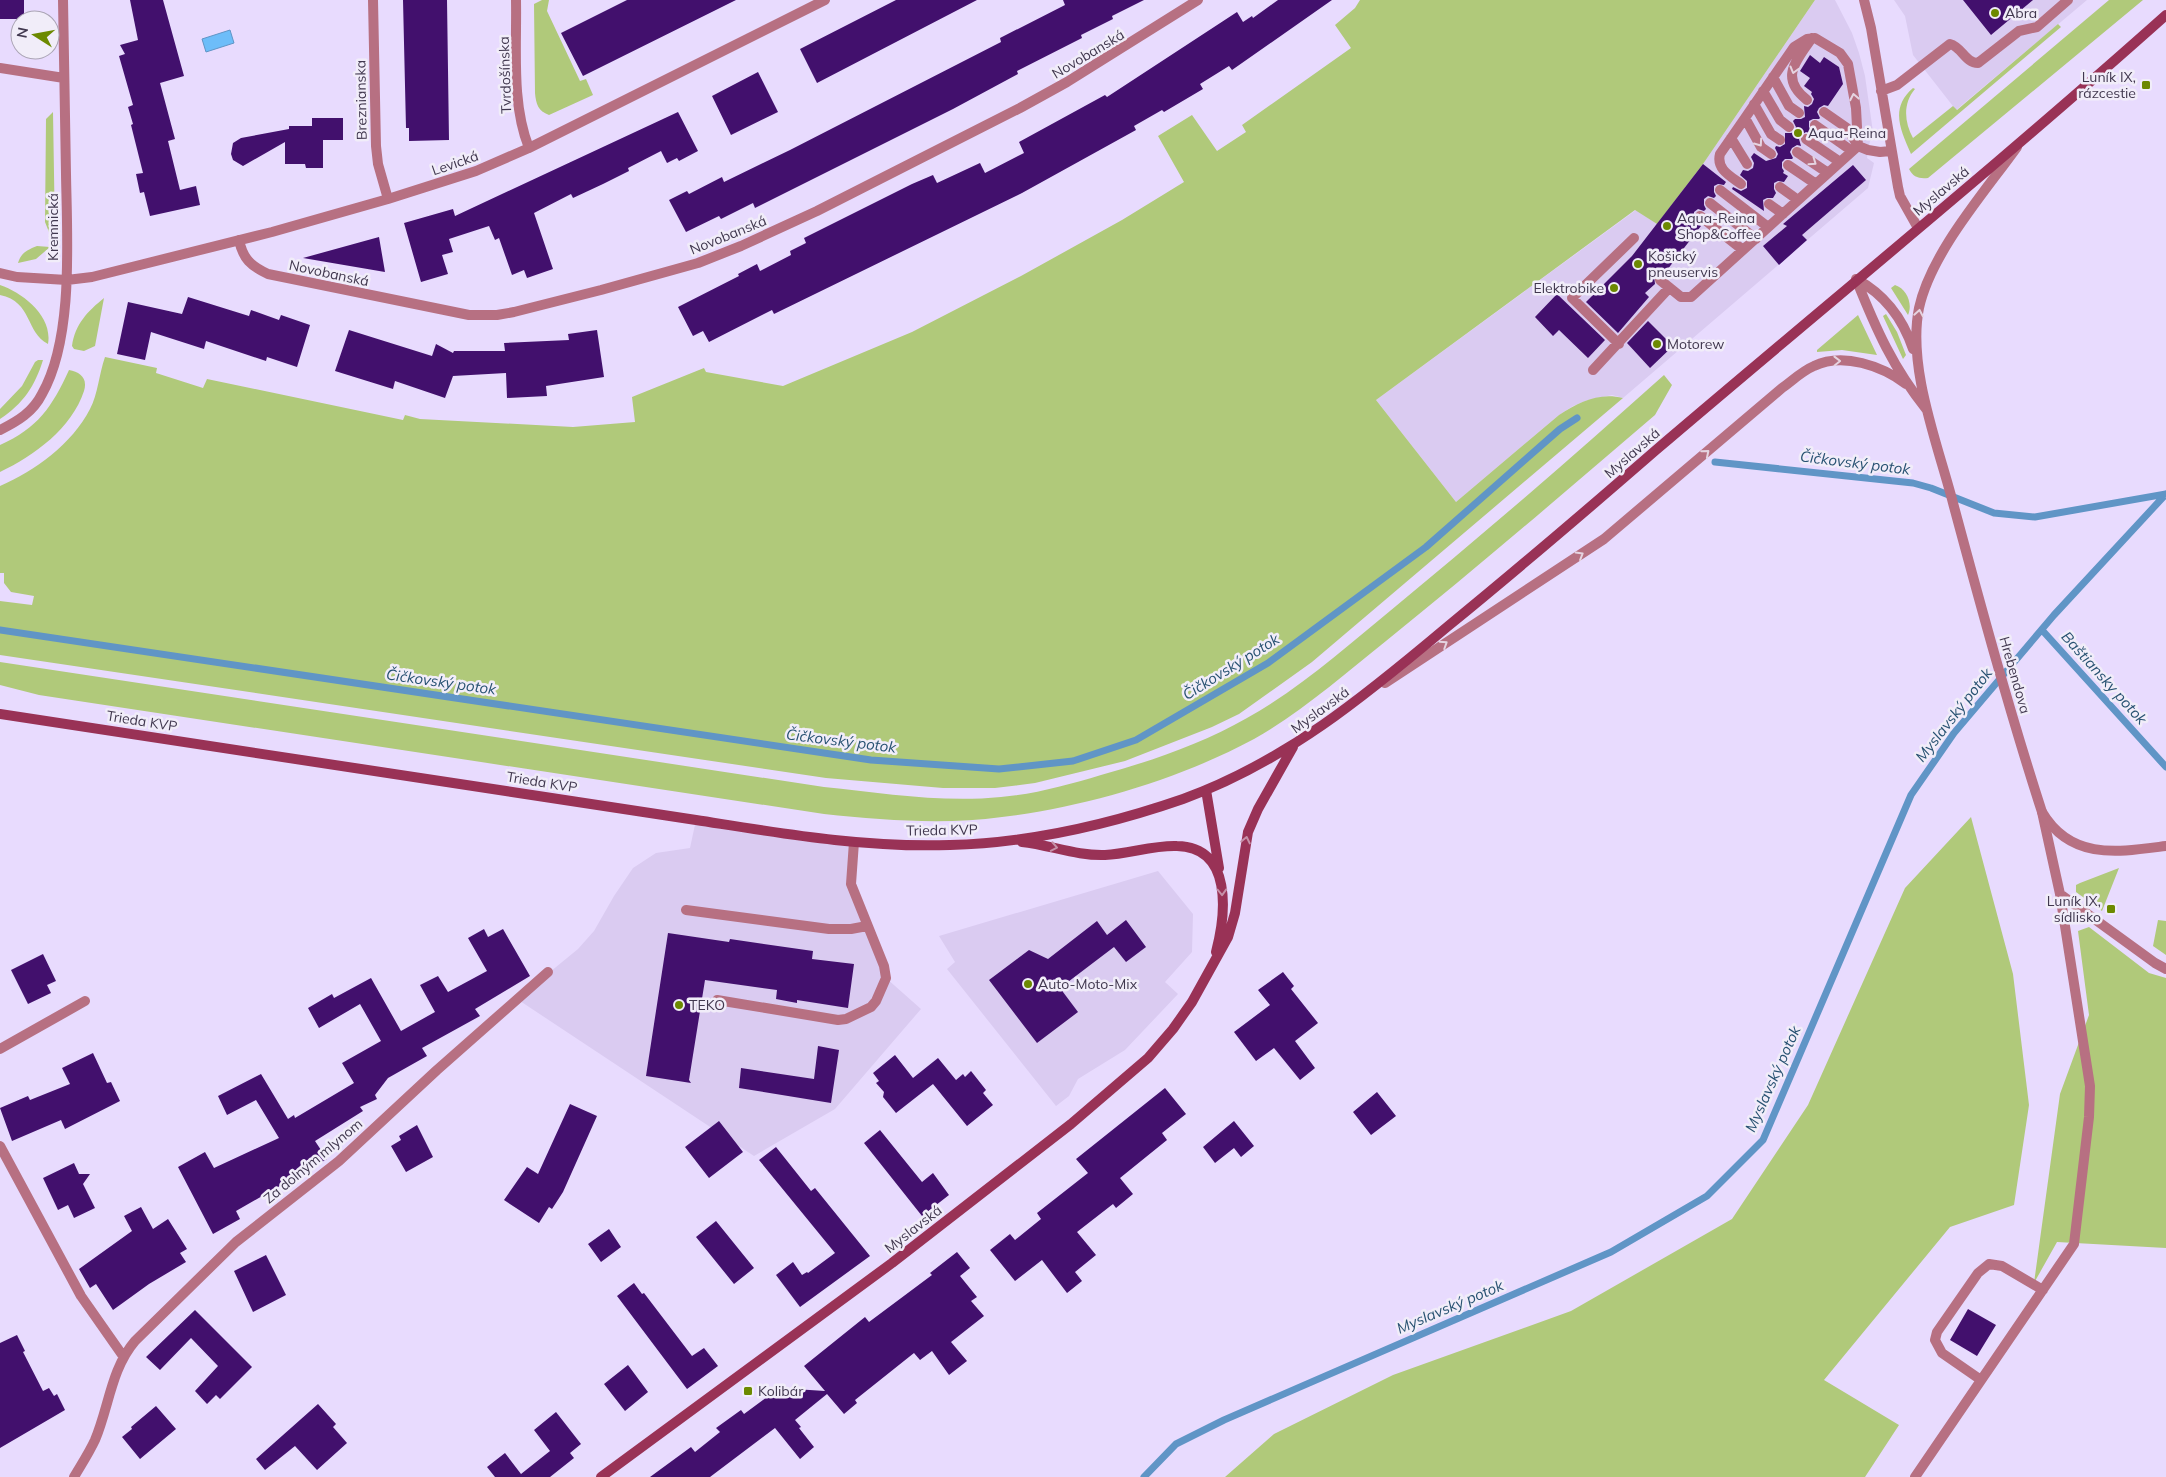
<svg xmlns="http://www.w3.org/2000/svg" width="2166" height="1477" viewBox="0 0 2166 1477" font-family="Mulish,sans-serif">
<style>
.built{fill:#dacbf1}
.green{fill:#b0c97a}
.water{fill:#6dbdf9;stroke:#6095c6}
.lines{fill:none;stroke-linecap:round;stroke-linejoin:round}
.stream{stroke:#6095c6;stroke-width:7}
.building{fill:#42106d}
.lane{stroke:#b77082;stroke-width:10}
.street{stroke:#b77082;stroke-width:10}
.secondary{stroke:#993256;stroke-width:10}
.oneway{stroke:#e5d4e1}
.oneway2{stroke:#c590a8}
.poi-dot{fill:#6c8900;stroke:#f1edf9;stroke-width:2}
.labels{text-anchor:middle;stroke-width:5;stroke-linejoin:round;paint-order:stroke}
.poi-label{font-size:14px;fill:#41384f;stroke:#f1edf9;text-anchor:start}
.street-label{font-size:14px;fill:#41384f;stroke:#f1edf9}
.water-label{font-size:15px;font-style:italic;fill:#285272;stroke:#f1edf9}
</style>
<rect width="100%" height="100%" fill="#e8dbfe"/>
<path class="built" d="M1815,0H1835L1852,33L1859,53L1865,76L1873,132V139L1870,141L1867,158L1874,163L1868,188L1623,398L1612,395L1588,400L1573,406L1559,415L1456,502L1376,400L1636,210L1657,224L1703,164Z
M1894,0H2087L1956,110L1913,55L1905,16Z
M696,820L853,842L851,873L886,978L921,1009L835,1109L754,1156L517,999L578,949L594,931L614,896L633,868L656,853L690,848Z
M1158,871L1193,914L1192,952L1165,982L1178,994L1125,1050L1078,1079L1069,1096L1056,1106L947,969L955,962L939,936Z"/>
<path class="green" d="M542,0H549L547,11L580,81L586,79L593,95L549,115C538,111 536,104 535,93L534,4Z
M1360,0H1815L1703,164L1657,224L1635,210L1376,400L1456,502L1559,415C1579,402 1599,392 1623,398L1312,662L1239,714L1212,727L1125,761L1035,783L995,788H943L826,778L0,655V601L32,605L34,596L11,592L4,583V573H0V486C35,471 72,444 90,409C98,394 99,374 105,357L157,368L156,373L203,388L207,379L403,420L405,415L420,419L573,427L635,422L632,397L704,368L706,372L783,386L912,332L1021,276L1122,220L1184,182L1158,136L1192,115L1217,151L1246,132L1242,125L1351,48L1335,25L1355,8Z
M2109,0H2143L1928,178C1919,179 1913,177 1909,169Z
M2058,24L2061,27L1911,154C1900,129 1890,108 1913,88L1915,89C1903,103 1904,122 1913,138L1953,106L1957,110Z
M53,112L55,235L49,232L45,222L46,119Z
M37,246L50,247L36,259L18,263C21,253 27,250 37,246Z
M0,285C23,293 53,316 48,344C25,332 33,302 0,295Z
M1895,285C1907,289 1913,304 1908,315L1891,288Z
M104,298L95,346L84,351L74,349L72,346C75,324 88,311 104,298Z
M1886,314L1897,332L1906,355L1903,359L1883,316Z
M1858,315L1877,355L1842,350L1817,352V350Z
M38,360H43C35,386 23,404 0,419V409L22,386L35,362Z
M69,370C80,372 88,378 84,391C72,428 34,456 0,472V445C38,428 52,407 69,370Z
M1664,375L1672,385L1655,415C1566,491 1477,568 1386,641C1343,675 1302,712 1254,739C1180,779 1086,807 1002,817C943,825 883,820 824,814L39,695L0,685V662L824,787C882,793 942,803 1001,797C1035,794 1068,785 1101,775C1151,761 1202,744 1247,718C1301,688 1348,645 1396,606C1487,531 1576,454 1664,375Z
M1971,817L2013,974L2029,1105L2014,1205L1950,1227L1824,1380L1899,1425L1865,1477H1225L1274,1434L1393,1375L1571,1311L1732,1219L1808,1105L1905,888Z
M2119,868L2102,911L2076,892V885L2080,883Z
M2158,920L2166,921V955L2153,946Z
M2089,927L2149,973L2166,978V1248L2057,1242L2034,1283L2060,1094L2089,1015L2078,931Z"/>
<path class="water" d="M230,30L234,43L206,52L202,39Z"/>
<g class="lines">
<path class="stream" d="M1715,462L1913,483L1931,488L1994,513L2035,517L2166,494
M0,630L871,760L999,769L1073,761L1136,740L1268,663L1426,547L1560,429L1577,418
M2042,630L2166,767
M1144,1477L1176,1444L1224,1420L1611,1252L1707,1196L1763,1140L1911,795L1954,733L2054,615L2166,494"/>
</g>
<path class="building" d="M0,0H24V19H0Z
M130,0H163L184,76L160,83L175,139L168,141L180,190L196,186L200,205L150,216L144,192L140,193L136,174L143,173L131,125L133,124L128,107L133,105L119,56L125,54L120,45L138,40Z
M403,0H447L449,140L409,141V128H406Z
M627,0H736L583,76L561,33Z
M896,0H977L817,83L800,49Z
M1063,0H1144L1112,16L1113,19L1081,35L1082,38L1017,71L1018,74L953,109L755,208L753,203L721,219L719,216L686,232L669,200L687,191L689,194L722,177L724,182L790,150L1001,42L1000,38L1065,5Z
M1278,0H1332L1232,70L1229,66L1200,84L1203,89L1164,112L1162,110L1134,126L1136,130L1022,193L774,314L772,310L709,342L703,331L693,336L678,307L739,276L738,274L757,264L760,271L791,255L790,251L806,243L804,238L912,184L933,175L937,183L980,163L985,173L1024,153L1019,142L1105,95L1107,97L1237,12L1243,22L1252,16L1253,18Z
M1963,0H2033L1991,35Z
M1810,55L1820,63L1824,57L1839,67L1843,84L1828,106L1824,105L1819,108L1817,112L1820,118L1819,119H1813L1809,121V127L1811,131L1810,133L1806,132L1801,135L1799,139L1801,146L1797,145L1792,148L1790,152L1793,158L1792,159H1785L1782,162V168L1784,171L1783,173L1788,176L1784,182L1778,181L1774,183V189L1776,193L1773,198H1767L1763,200L1764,211L1732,189L1733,187L1741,191L1747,188V181L1740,175L1743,170L1748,171L1753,168L1754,163L1751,157L1754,153L1766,161L1776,158L1778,154L1775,148L1776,146L1780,147L1785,144V133H1791L1794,132L1796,127L1793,121L1795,119H1801L1805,117L1804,106L1808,107L1812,104L1814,99L1811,94L1812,92L1804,86L1810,78L1800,71Z
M758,72L778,112L731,135L712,96Z
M678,112L698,151L679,161L677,158L667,163L661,151L628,168L629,171L603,184L573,198L571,194L534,213L553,269L527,278L524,270L512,275L499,238L495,240L489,226L449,239L453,252L442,255L448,274L421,282L404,223L453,209L455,216Z
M312,118H343V140H323V168H306L305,164H285V142L243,166L233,160L231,154L233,143L241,138L289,129V126H312Z
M1703,164L1726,182L1724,185L1718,184L1714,186V192L1716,196L1714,198L1708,196L1704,199V205L1706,209L1704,211L1698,209L1694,212V219L1701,226L1664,274L1658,273L1654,276L1655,284L1645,293L1649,297L1618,333L1586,302L1632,256Z
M1853,165L1866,180L1802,235L1807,240L1779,265L1763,246L1787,226L1783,224Z
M379,237L385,272L303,258Z
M1557,294L1605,340L1588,358L1559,330L1553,336L1535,317Z
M188,297L249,316L251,310L279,320L281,315L310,325L297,367L267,357L266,361L206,341L204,349L151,332L145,360L117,354L128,302L182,314Z
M1648,321L1673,346L1650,368L1627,343Z
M349,330L432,356L436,344L453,353L454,351H505L504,343L569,340L568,334L597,330L604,377L546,386L547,396L507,398L506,373L453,376L445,398L395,381L393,389L335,371Z
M1126,920L1146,947L1126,962L1114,947L1060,988L1078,1012L1037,1043L989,980L1029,950L1048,959L1097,921L1107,935Z
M484,929L488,937L503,929L530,976L475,1009L480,1016L422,1048L427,1056L388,1078L375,1095L377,1099L360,1107L363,1111L315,1141L327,1159L236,1211L240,1219L213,1234L178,1167L205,1152L214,1168L279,1138L256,1100L227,1115L218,1096L261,1074L288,1119L294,1115L295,1118L354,1083L342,1063L381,1041L360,1004L319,1028L308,1008L332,994L334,998L371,978L401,1031L435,1012L420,985L438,976L448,992L487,971L468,938Z
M668,933L729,942L730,939L813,951L812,959L854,964L848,1008L797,1000V1003L776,999L777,990L705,980L689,1080L691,1083L646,1076Z
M43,954L56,981L47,985L51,993L28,1004L11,970Z
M1283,972L1294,986L1291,989L1318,1023L1295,1041L1315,1068L1300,1080L1274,1048L1256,1061L1234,1032L1270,1005L1258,990Z
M818,1046L839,1050L831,1103L739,1088L741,1068L814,1079Z
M93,1053L107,1083L111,1082L120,1101L65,1129L61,1120L12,1141L0,1108L28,1096L30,1100L70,1084L62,1068Z
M895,1055L913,1078L938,1058L956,1080L963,1074L965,1077L971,1071L986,1090L983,1093L993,1105L967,1126L933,1084L896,1113L883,1097L884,1092L876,1083L879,1081L873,1073Z
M1165,1088L1186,1114L1162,1133L1167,1140L1120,1178L1133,1194L1116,1208L1113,1204L1077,1232L1096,1255L1075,1272L1082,1281L1067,1293L1042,1260L1015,1281L990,1250L1010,1234L1015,1240L1041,1219L1037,1213L1088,1173L1076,1159Z
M1377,1092L1396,1116L1371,1135L1353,1112Z
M570,1104L597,1116L563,1192L552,1209L549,1207L539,1223L504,1200L527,1167L538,1174Z
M719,1121L743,1152L709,1178L685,1147Z
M1234,1121L1254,1146L1241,1157L1234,1148L1215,1163L1203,1147Z
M417,1125L433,1157L406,1172L391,1146L401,1140L399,1136Z
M880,1130L922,1182L933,1173L949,1195L922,1216L864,1143Z
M776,1147L811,1191L815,1188L870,1256L800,1307L776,1275L793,1262L802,1275L807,1272L808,1273L835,1253L759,1160Z
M74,1163L79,1174H90L83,1184L95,1208L74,1218L68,1205L58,1210L43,1178Z
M141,1207L153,1229L168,1219L187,1249L180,1253L186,1262L149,1284L113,1310L96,1284L90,1288L79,1269L132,1231L124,1216Z
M716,1221L754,1268L734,1284L696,1237Z
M609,1229L621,1247L601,1262L588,1244Z
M957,1252L970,1268L960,1276L977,1297L971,1301L984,1316L951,1342L967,1361L949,1375L932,1351L920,1360L914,1353L855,1400L857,1403L844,1414L827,1394L795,1420L801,1427L799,1428L814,1447L800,1459L775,1428L710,1477H650L691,1447L695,1452L720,1432L716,1428L741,1410L744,1414L779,1388L825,1391L804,1366L865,1317L869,1322L932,1275L930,1273Z
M266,1255L286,1295L253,1312L234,1271Z
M634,1283L642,1294L644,1293L692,1356L704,1348L718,1366L687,1389L617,1296Z
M1968,1309L1996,1325L1977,1356L1950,1340Z
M195,1310L252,1367L220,1399L216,1395L207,1404L195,1391L218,1366L191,1338L160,1370L146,1357Z
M17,1335L25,1351L23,1352L43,1391L49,1388L54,1396L57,1394L65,1410L0,1448V1343Z
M628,1365L648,1392L625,1411L604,1384Z
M318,1404L336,1424L333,1427L347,1443L317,1470L295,1446L265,1470L256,1459Z
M156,1406L176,1429L140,1459L122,1437L132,1429L131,1427Z
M556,1412L581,1444L570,1453L574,1458L550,1477H495L487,1467L505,1453L521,1474L550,1451L534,1430Z"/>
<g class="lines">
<path class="lane" d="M1864,0L1871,28L1898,187L1900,196L1918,228
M1773,77L1789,106L1799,113
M1763,91L1780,120L1789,127
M1881,91L1897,85L1950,44C1962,47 1965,63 1978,63L2019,31L2037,27L2068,0
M1807,100C1779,78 1796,61 1812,38
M1754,104L1771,134L1780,140
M1824,112L1847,128L1858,146L1868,150L1880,152L1891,151
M1815,125L1852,151
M1731,138L1747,164
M1806,139L1840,162
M1797,152L1828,173
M1788,165L1816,184
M1741,184C1730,176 1716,169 1720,154L1745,118
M1780,187L1798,200
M1720,190L1768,227
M1710,203L1756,239
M1769,204L1783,214
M1700,216L1743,250
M1660,280L1681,297H1691L1858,146L1856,108L1848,64L1840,53L1815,38L1807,39L1794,47L1745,118L1761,147L1771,154
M1619,344L1572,298L1634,238
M1593,370L1669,288
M2042,812L2060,894L2155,963L2166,969
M686,910L829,929H851L867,926
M717,1000L838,1020L846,1019L871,1007L876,1001L886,978L884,966L851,884L854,842
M1981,1380L1942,1353L1935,1340L1937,1332L1978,1273L1989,1264L2002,1266L2043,1290
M1915,1477L2074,1244L2089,1117L2090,1086L2060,894"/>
<path class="street" d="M373,0L376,146L378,164L388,199
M516,0C517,48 511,103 529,148
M0,68L64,78
M2017,147C1984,193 1931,253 1919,308C1907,367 1938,445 1953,503C1981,607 2009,710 2042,812C2071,861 2119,852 2166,846
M239,240C243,259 251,266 268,274L469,315H497L514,312L601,290L698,263L741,246L817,211L1020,108L1067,82L1198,0
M0,273L17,277L67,280L92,277L272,232L388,199L476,171L529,148L825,0
M1856,279C1876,329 1893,368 1927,410
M1856,279C1884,294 1903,319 1913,349
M0,430C18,421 33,412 42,394C74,338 67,238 66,174C65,116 64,58 63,0
M1385,683L1604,539L1782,388C1792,381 1802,371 1814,366C1843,352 1882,366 1906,384
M0,1049L85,1001
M0,1146L81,1296L123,1356
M74,1477C81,1465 89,1453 95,1440C109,1407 111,1369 135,1341L236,1242L339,1161L437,1070L548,972"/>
<path class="secondary" d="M0,714L696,820C780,833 864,848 950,845C1029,843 1108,825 1183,799C1285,762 1365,696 1447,627C1518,569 1587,510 1656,450C1826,305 1999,164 2166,15
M1206,790L1219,868
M1022,842C1050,845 1077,856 1105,855C1129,854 1153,845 1177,846C1233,847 1226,914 1216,952
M601,1477L892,1263L1071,1124L1148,1058L1173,1029L1192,1002L1228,937L1235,913L1248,832L1258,809L1293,747"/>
</g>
<defs><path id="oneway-chevron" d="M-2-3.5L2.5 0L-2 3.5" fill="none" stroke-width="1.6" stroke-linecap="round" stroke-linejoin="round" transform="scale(1.25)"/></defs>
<g class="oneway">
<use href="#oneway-chevron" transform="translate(1794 70) rotate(105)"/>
<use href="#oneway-chevron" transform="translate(1854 97) rotate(-101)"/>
<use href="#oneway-chevron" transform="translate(1759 143) rotate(55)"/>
<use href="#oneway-chevron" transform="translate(1813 162) rotate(35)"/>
<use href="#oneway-chevron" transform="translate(1919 313) rotate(-80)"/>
<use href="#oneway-chevron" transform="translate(1837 361) rotate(-1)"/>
<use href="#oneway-chevron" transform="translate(1706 453) rotate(-40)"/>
<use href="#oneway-chevron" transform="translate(1580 555) rotate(-31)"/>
<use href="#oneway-chevron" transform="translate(1444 644) rotate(-33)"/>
</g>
<g class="oneway2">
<use href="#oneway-chevron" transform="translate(1246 840) rotate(-78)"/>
<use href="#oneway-chevron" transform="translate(1054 847) rotate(11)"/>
<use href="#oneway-chevron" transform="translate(1222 892) rotate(88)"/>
</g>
<g class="poi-dot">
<circle cx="1995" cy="13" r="5"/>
<rect x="2141" y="80" width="10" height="10" rx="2.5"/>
<circle cx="1798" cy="133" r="5"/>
<circle cx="1667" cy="226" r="5"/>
<circle cx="1638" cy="264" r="5"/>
<circle cx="1614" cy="288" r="5"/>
<circle cx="1657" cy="344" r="5"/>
<rect x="2106" y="904" width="10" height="10" rx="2.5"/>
<circle cx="1028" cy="984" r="5"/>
<circle cx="679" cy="1005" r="5"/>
<rect x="743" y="1386" width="10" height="10" rx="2.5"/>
</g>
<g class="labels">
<g class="poi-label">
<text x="2005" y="18">Abra</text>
<text x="2136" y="82" text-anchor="end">Luník IX,<tspan x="2136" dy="16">rázcestie</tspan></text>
<text x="1808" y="138">Aqua-Reina</text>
<text x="1677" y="223">Aqua-Reina<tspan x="1677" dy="16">Shop&amp;Coffee</tspan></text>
<text x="1648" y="261">Košický<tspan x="1648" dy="16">pneuservis</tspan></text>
<text x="1604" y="293" text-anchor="end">Elektrobike</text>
<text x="1667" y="349">Motorew</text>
<text x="2101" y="906" text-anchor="end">Luník IX,<tspan x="2101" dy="16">sídlisko</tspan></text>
<text x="1038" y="989">Auto-Moto-Mix</text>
<text x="689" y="1010">TEKO</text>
<text x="758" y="1396">Kolibár</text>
</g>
<g class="street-label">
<text transform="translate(1088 54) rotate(-31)" y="5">Novobanská</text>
<text transform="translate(505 75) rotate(-92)" y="5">Tvrdošínska</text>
<text transform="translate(361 100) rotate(-91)" y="5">Breznianska</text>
<text transform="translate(455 163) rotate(-19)" y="5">Levická</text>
<text transform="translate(1941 191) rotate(-40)" y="5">Myslavská</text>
<text transform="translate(53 227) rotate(-90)" y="5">Kremnická</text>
<text transform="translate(728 235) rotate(-22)" y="5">Novobanská</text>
<text transform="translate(329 273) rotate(12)" y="5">Novobanská</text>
<text transform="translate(1632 453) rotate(-41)" y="5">Myslavská</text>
<text transform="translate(2015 675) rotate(74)" y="5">Hrebendova</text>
<text transform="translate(1320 710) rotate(-36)" y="5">Myslavská</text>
<text transform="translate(142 721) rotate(9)" y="5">Trieda KVP</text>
<text transform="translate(542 782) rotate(9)" y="5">Trieda KVP</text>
<text transform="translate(942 830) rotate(-1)" y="5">Trieda KVP</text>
<text transform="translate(313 1161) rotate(-40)" y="5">Za dolným mlynom</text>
<text transform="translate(913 1229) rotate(-38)" y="5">Myslavská</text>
</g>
<g class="water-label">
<text transform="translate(1855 463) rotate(7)" y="5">Čičkovský potok</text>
<text transform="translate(1231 667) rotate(-32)" y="5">Čičkovský potok</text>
<text transform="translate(2104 678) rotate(48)" y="5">Baštiansky potok</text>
<text transform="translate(441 682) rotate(8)" y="5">Čičkovský potok</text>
<text transform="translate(1954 715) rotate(-52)" y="5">Myslavský potok</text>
<text transform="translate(841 741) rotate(7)" y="5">Čičkovský potok</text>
<text transform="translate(1773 1079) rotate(-66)" y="5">Myslavský potok</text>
<text transform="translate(1450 1307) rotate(-23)" y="5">Myslavský potok</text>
</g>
</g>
<g transform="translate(35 35) rotate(281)"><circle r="24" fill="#f1edf9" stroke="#aba5b5"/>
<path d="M0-4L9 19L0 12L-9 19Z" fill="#6c8900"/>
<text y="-8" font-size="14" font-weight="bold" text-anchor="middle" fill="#41384f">N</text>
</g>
</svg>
